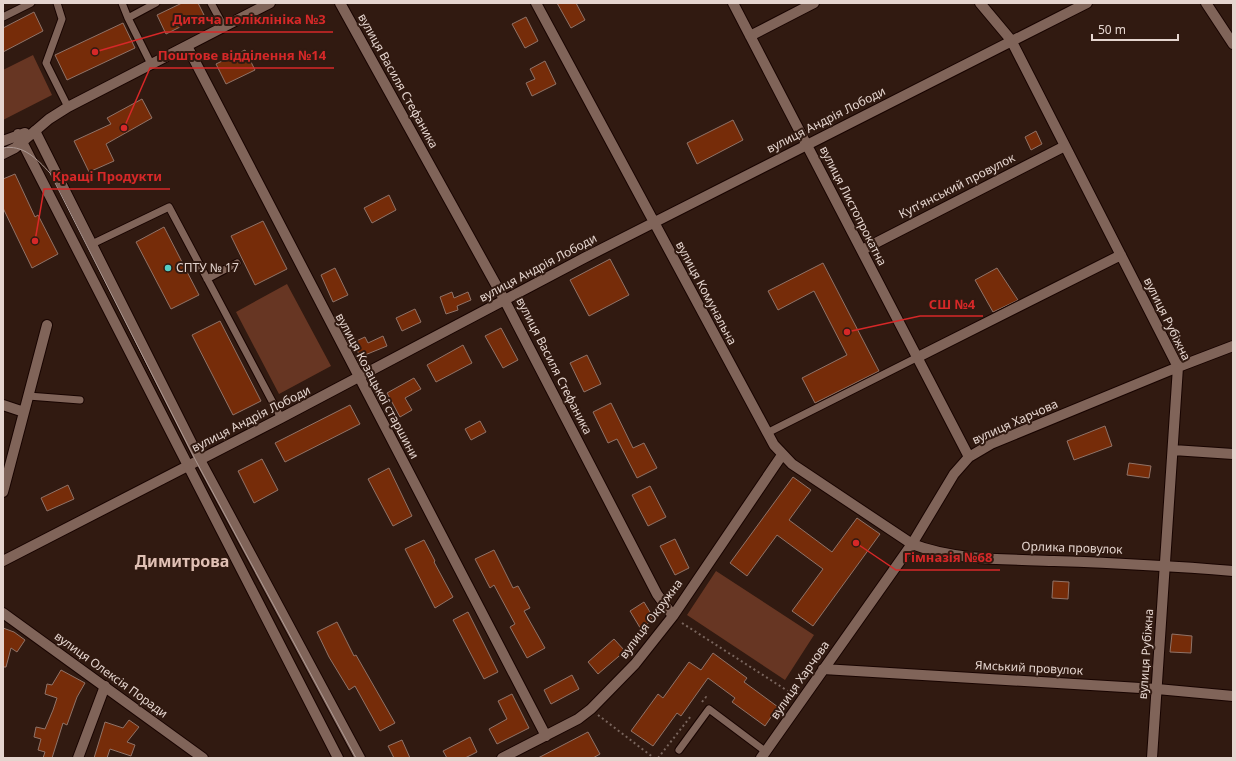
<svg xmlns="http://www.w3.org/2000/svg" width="1236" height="761" viewBox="0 0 1236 761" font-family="'Noto Sans',sans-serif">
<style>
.green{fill:#673623}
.building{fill:#762c09;stroke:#907368}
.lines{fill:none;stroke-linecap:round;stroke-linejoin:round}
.service-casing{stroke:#180401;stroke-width:9}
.minor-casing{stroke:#180401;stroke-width:12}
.tertiary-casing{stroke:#180401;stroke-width:12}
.secondary-casing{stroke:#180401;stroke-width:12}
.path{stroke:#79655d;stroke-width:2;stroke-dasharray:2 3;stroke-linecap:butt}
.service{stroke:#806459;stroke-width:7}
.minor{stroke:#806459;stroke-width:10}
.tertiary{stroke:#806459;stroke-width:10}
.secondary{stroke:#806459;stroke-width:10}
.tram{stroke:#ae9b95;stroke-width:1}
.poi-dot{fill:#55cec4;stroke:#311a11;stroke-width:1.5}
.labels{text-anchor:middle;stroke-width:4;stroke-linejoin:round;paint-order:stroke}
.street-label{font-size:12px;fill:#e5d5cf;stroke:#311a11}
.poi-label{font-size:12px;fill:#e5d5cf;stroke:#311a11;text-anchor:start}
.district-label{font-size:16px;font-weight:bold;fill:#e0c0b4;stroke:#311a11}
.leader{fill:none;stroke:#d62828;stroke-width:1.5}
.callout-dot{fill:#d62828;stroke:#311a11;stroke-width:1.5}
.callout-label{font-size:13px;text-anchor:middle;font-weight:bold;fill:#d62828;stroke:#311a11;stroke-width:4;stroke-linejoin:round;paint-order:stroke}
</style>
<rect width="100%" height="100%" fill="#311a11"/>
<path class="green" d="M33,55L52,95L3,120V70Z
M287,284L331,366L279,394L236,312Z
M716,571L814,635L785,680L687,615Z"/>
<path class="building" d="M182,3H198L204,15L166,34L157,15Z
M557,3H576L585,20L571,28Z
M34,12L43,31L3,52V28Z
M526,17L538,41L525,48L512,24Z
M123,23L135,48L67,80L55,55Z
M245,50L255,70L226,84L216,64Z
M545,61L556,84L532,96L526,83L535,79L530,69Z
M142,99L152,118L106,144L114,161L89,172L74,141L111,124L107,118Z
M733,120L743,140L697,164L687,143Z
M1036,131L1042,144L1031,150L1025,137Z
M15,174L35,217L38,215L58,254L32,268L3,208V179Z
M389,195L396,210L372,223L364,208Z
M263,221L287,269L255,285L231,236Z
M164,227L199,295L171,309L136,242Z
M610,259L629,295L589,316L570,280Z
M823,263L879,371L815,403L802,378L847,355L814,291L778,310L768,291Z
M335,268L348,295L333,302L321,275Z
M997,268L1018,300L993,312L975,280Z
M452,292L454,298L468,292L471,300L457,306L458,310L446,314L440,297Z
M415,309L421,322L402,331L396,318Z
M220,321L261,401L233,415L192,335Z
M501,328L518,360L503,368L485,336Z
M383,336L387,346L360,357L354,342L365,337L368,343Z
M463,345L472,363L436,382L427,365Z
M587,355L601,384L584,392L570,363Z
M414,378L421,389L405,398L412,410L400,417L387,393Z
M611,403L633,448L644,443L657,468L637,478L617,439L608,443L593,412Z
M350,405L360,424L285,462L275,443Z
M480,421L486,432L471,440L465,429Z
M1105,426L1112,446L1074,460L1067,441Z
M262,459L278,490L254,503L238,471Z
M1129,463L1151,466L1149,478L1127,475Z
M389,468L412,516L393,526L368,479Z
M793,477L811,490L789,520L832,552L857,518L880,534L813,626L792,611L823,569L777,535L747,576L730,563Z
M68,485L74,499L47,511L41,498Z
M650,486L666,517L648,526L632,495Z
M675,539L689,568L675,575L660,546Z
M424,540L435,561L434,562L453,597L435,608L405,549Z
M494,550L513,588L518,586L530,608L524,611L545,648L527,658L510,627L515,624L494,585L490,588L475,559Z
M1053,581L1069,582L1068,599L1052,598Z
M644,602L653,617L642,631L630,611Z
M468,612L498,672L484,679L453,620Z
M337,622L354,656L356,655L395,723L380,731L355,686L349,690L329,657L317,632Z
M3,628L14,632L25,640L17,652L11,648L6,667H3Z
M1172,634L1192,636L1191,653L1170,652Z
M614,639L625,651L598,674L588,662Z
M713,653L747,678L744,682L778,707L765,726L732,702L735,698L708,678L681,716L677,713L653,746L631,731L658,694L663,698L689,662L701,670Z
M61,670L85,683L77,697L67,725L63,723L52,758H43L45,752L38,750L41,739L34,737L36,727L45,729L53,710L57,698L45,694L47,684L52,685Z
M572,675L579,689L551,704L544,690Z
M512,694L529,728L497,744L489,729L507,719L498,701Z
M129,720L139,727L127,742L135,745L131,756L110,749L107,758H94L105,722L123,728Z
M588,732L600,754L593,758H538Z
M470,737L477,752L465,758H447L443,751Z
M402,740L410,758H394L388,746Z"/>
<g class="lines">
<g class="service-casing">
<path id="service" d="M57,3L62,19L46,63L68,107
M122,3L128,18
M211,3L224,27
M3,17L31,3
M151,64L128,18L156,3
M92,244L169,207L281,418
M207,279L237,263
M28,396L80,400
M767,433L916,358
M679,750L709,709L765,751"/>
</g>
<g class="minor-casing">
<path id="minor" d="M340,3L505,301L657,594L673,616
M536,3L774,445L792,464L912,544C956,561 1007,559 1054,561C1114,563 1173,566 1233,571
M733,3L969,457
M980,3L1011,40L1178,367L1152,758
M750,36L814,3
M187,46L546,736
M35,131L49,119L68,107L270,3
M862,250L1065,146
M916,358L1121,255
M3,405L24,412
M1173,450L1233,454
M3,492L47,325
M3,561L281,418L584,258L1087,3
M823,669L1157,689L1233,696
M78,758L105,686
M502,758L578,719L591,709L635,664L673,616L782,455
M761,758L912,544L954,474L969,457L991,444L1178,367L1233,346"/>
</g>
<g class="tertiary-casing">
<path id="tertiary" d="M1206,3L1233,44
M3,613L203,758"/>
</g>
<g class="secondary-casing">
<path id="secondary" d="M35,131L200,460L360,758
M18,134L338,758
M3,141L25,133
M3,154L15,148L35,131"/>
</g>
<path class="path" d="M682,623L794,695
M702,702L706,697L709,699
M598,715L654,758
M658,758L691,716"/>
<use href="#service" class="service"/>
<use href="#minor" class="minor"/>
<use href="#tertiary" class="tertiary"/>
<use href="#secondary" class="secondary"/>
<path class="tram" d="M3,148C23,144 37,159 50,173L196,461L356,758"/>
</g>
<circle class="poi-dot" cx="168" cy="268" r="4"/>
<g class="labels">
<g class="street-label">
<text transform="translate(398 81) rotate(61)" y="4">вулиця Василя Стефаника</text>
<text transform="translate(826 120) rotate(-27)" y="4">вулиця Андрія Лободи</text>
<text transform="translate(957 186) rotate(-27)" y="4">Куп’янський провулок</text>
<text transform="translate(853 206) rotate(63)" y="4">вулиця Листопрокатна</text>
<text transform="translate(538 268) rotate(-28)" y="4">вулиця Андрія Лободи</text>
<text transform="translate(706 293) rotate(62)" y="4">вулиця Комунальна</text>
<text transform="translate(1167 319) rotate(64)" y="4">вулиця Рубіжна</text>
<text transform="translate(554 366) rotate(63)" y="4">вулиця Василя Стефаника</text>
<text transform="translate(377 386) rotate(62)" y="4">вулиця Козацької старшини</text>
<text transform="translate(251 419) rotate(-27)" y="4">вулиця Андрія Лободи</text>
<text transform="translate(1015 422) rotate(-24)" y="4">вулиця Харчова</text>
<text transform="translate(1072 548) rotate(2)" y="4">Орлика провулок</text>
<text transform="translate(651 619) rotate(-53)" y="4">вулиця Окружна</text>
<text transform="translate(1146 654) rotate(-86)" y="4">вулиця Рубіжна</text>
<text transform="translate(1029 668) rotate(3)" y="4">Ямський провулок</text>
<text transform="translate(111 675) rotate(36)" y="4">вулиця Олексія Поради</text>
<text transform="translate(800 680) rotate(-55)" y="4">вулиця Харчова</text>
</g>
<g class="poi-label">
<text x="176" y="272">СПТУ № 17</text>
</g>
<g class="district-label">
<text x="182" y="567">Димитрова</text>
</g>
</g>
<path class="leader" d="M95 52L164 32H333M124 128L150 68H334M35 241L44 189H170M847 332L920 316H983M856 543L896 570H1000"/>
<g class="callout-dot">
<circle cx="95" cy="52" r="4"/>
<circle cx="124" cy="128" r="4"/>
<circle cx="35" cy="241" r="4"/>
<circle cx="847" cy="332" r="4"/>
<circle cx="856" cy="543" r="4"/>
</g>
<g class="callout-label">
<text x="249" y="24">Дитяча поліклініка №3</text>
<text x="242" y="60">Поштове відділення №14</text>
<text x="107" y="181">Кращі Продукти</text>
<text x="952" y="309">СШ №4</text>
<text x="948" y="562">Гімназія №68</text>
</g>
<rect width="1236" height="761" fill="none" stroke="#e5d5cf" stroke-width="8"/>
<path d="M1092 34v6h86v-6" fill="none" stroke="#e5d5cf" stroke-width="2"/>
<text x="1098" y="34" font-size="12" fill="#e5d5cf" stroke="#311a11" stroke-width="3" paint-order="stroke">50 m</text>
</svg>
